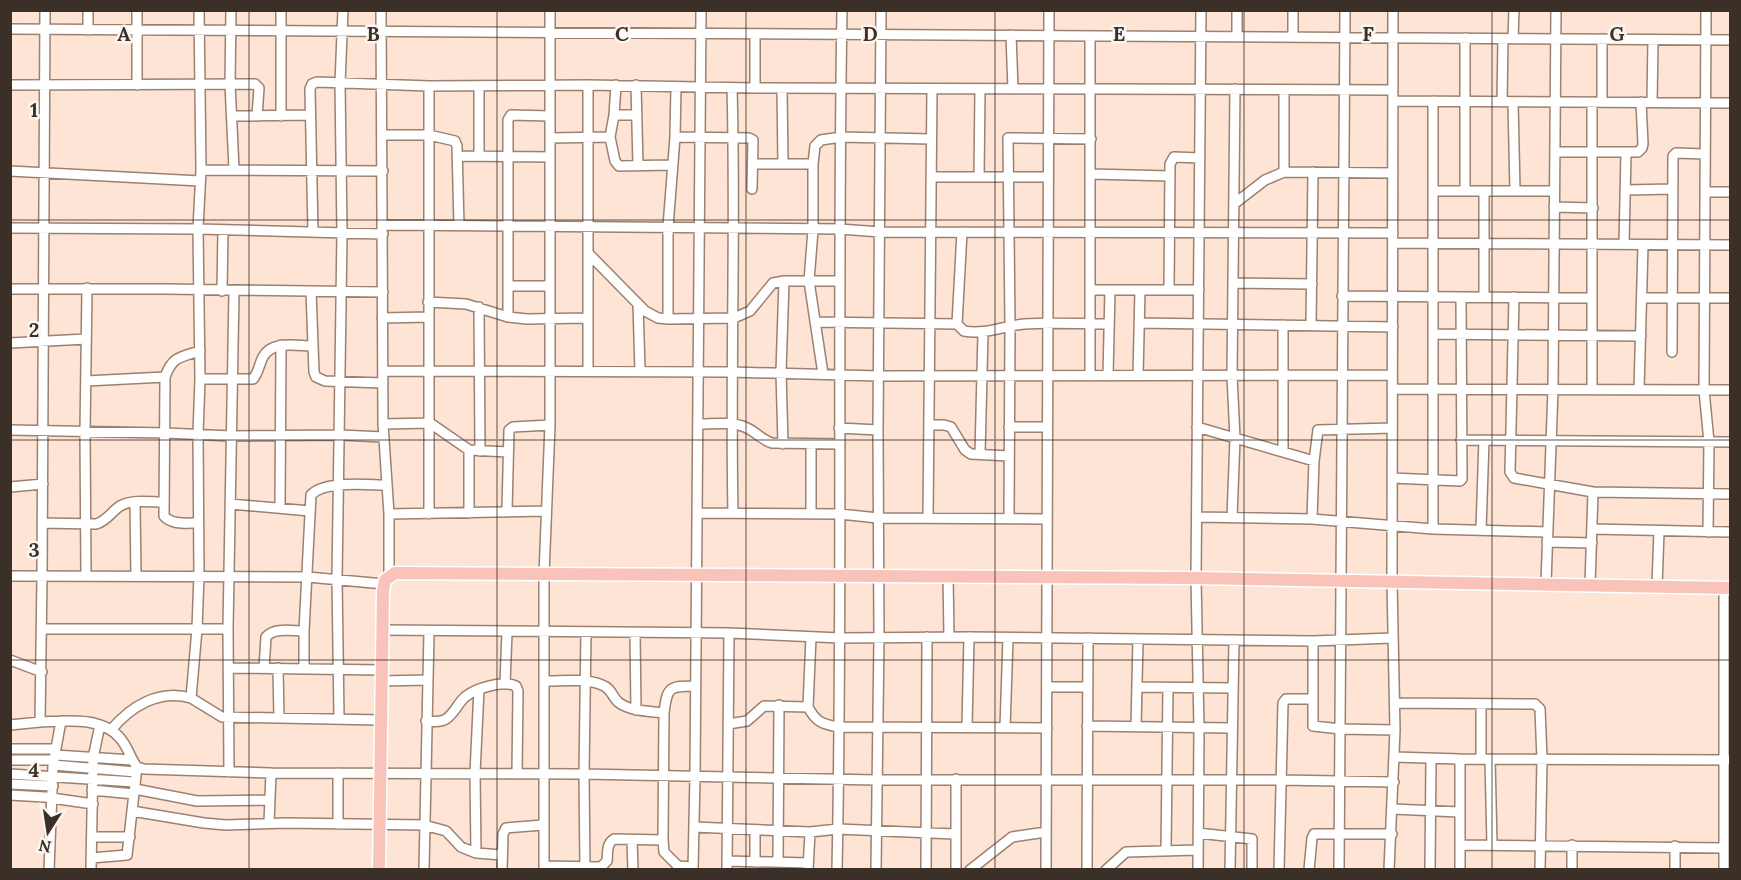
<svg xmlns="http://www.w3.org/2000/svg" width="1741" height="880" viewBox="0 0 1741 880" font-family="Lora,serif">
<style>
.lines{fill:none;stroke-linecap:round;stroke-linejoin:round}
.minor-casing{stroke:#9d816f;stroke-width:12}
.major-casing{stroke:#fff;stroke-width:15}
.minor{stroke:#fff;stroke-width:9}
.major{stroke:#fac3b9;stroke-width:12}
.grid{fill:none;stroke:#3b3028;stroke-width:1.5;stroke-opacity:0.55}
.grid-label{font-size:20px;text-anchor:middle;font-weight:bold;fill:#3b3028;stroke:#fcf6f1;stroke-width:5;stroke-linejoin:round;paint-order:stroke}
</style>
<rect width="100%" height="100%" fill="#fde4d4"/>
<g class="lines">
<g class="minor-casing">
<path id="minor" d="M45,10L42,576L40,722C66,721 101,716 120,738C128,747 130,758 137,767L144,769L271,773L584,774L876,780H1281L1394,782
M88,10V30
M137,10V85
M231,10L230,84L234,169
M381,10L383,424L389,514V576
M1706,10L1704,390L1709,442L1708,532
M10,29L1730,40
M1011,35L1013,89
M1237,36V10
M1293,37V10
M1513,39L1514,10
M10,85L255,84L259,88L257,116
M588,85V371
M636,85L638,166
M429,86V514
M732,88C736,230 730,371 733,513
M755,88V34
M782,89L783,164
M1393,101L1730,103
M1502,102L1503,39
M1513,102L1515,191
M1602,102V39
M1652,102L1653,40
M614,115H637
M233,116L310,115
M281,116V10
M382,135H429L455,141L457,146L459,226
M610,137L614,115L616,85
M675,137L749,138L753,140L752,189
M550,138L610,137L615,161L619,166L671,165
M1555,152H1638L1642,148L1643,144L1641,102
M457,156L550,157
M479,156V86
M753,164H813
M201,170L383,171
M10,171L200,181
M1284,172V90
M1091,174L1170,176
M931,177H1048
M979,177L980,89
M1625,190L1673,189
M1433,191H1554
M1465,191V38
M1705,192H1730
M1234,204L1265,180L1284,172L1393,173
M1554,207L1593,208
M383,225L840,229L880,232L1393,233
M10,228L198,229L383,234
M313,232L310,89L312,84L317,82L429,86L588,85L755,88L1393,90
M962,232L957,324L964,331C986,335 1002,326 1024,324C1052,322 1081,324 1109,324
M1393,243L1730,245
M1624,244L1626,152
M588,253L645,311L658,318L668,319L734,318L750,311L773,283L784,281H840
M1233,283L1312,284
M509,286H550
M10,289H165L383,292
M1091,290H1199
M1169,290L1170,164L1174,157L1200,158
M222,291L223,230
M311,291L314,372L316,377L325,381L383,383
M1342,296L1592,298
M1484,297V191
M1514,297L1510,472L1514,478L1593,492L1590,585
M1642,298H1730
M428,302L466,304L508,317L527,319L588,318
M638,304L640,371
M479,307L480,451
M508,317V120L511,115L550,116
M382,318L428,317
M668,319V227L675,137L676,87
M815,322L957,324
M1140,323L1393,327
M1311,325L1313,172
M1433,334L1641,336
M10,343L86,339
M1672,352L1673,156L1676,153L1705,154
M383,371L731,372L879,376L1392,375
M823,374L809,281L813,230V164L815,146L821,140L841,137L931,139
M1090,376V36
M1108,376L1110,290
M1138,376L1140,290
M200,379H253C259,372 259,364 263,357C272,340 297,346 313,346
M86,381L165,377
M1392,389L1730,390
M1592,390V102
M1639,390L1643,245
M383,424L430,423L469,450L508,452
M698,424C713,424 732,421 747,428C756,432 762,440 772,443L840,444
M929,425H944L951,427L965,450L971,454L1009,456
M1009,427H1047
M1197,427L1314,461
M839,428L878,430
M10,430L166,433L231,436L340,435L383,437
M1461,440L1730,442
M783,444L781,372L784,281
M1283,452V325
M980,454L983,333
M1392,478L1460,481L1462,479L1461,297
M10,487L43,484
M1593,492L1730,494
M135,502L136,576
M230,504L310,511
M280,507L281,345
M507,511L509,430L513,427L550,425
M469,513V450
M697,513L840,514L878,518L1047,519
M389,514L546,511
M811,514V444
M1197,517L1312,519L1433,529L1548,532
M928,518L932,89
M1009,518L1010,325L1008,138L1091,139
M1232,518L1235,438L1232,376L1235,89
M1312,519L1314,461L1318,430L1392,428
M42,523L96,524C107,521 111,512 120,506C132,499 150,502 164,502
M198,523C186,523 172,525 164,516L165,377C172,357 180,357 200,351
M1433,529V101
M1592,529L1730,532
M1481,530L1484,440
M1547,542L1592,543
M948,575L949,637
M10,576L308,577L384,584
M86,576L85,432L87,288
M1546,583L1553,389L1556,10
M1657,586L1659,531
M42,629H228
M382,630L729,633L840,638L969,637L1313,641L1392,638
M635,633L636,710
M811,637L808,707C816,722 822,724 838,727L1047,728
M1313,641V726L1341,729L1395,730
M10,660L42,672
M228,668L381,670
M264,668L266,637C274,627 292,631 304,631
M278,668L279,718
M304,668V631L311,495C324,480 368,485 387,485
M381,681L427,680
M545,681C563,681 585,678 602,685C611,688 612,696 618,702C631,712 650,711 664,713
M505,684L507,632
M1047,687H1088
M1137,687L1232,688
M191,698L222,717L380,720
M1395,703L1535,704L1540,709L1542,759L1540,870
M339,718L337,579L342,233L340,83L343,10
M426,721C433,721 440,723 446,719C454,714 458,703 465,697C476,688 503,680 516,686L518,691L517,773
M728,724L747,721L764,706L808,707
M10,725L40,722
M1087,726L1231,728
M967,727L969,637
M1136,727L1138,639
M1005,728L1008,638
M111,730C131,706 159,689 191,698L197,629L199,575L198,434L200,379L198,229L201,170L199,10
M10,749H56
M55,755L132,760
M1394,757L1460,759L1730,760
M1481,759V705
M1490,759L1492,844
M10,760H54
M53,765L136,772
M229,772L228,629L234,291
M10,774L135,782
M10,784L53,786
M135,789L197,801L270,800
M92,790L134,794
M10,795L45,797L93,804
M1393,809L1459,812
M132,811L204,823L226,825L286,823L424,825L446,831L461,847L476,853L502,855
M269,823L271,773
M338,824V773
M694,827L810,832L838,829L955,834
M1198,833L1252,839V870
M92,837H130
M632,840L633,870
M1460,845L1724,848
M1572,845V870
M1675,846V870
M1166,850L1168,688
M476,853L475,773L479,689
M91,858L127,855L137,767
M727,861L808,863
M755,862V830
M778,862L779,705
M544,866L601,867L607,861C608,853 606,844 614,839L663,840
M693,867L678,866L664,852L663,840L664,713C667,687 669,686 695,686
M49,870L53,765L61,721
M91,870L93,758L100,725
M424,870L429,632
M502,870L503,834L506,828L543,825
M544,870V574L550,425V10
M585,870L584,774L586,632
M693,870L695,775L701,10
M727,870L729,633
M808,870L810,832
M837,870C843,583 837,297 842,10
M876,870L879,638L878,430L881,10
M926,870L927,637
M956,870V779
M970,870L1012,837L1046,832
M1046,870L1049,10
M1087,870L1088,638
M1106,870L1126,852L1198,850
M1198,870L1199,728L1196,578L1201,10
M1230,870L1234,640
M1279,870L1283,703L1286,699H1312
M1309,870L1312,838L1314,834H1392
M1339,870L1345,10
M1389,870L1395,730L1392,582L1393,10
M1430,870L1431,759
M1460,870V759
M1724,870V588"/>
</g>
<g class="major-casing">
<path id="major" d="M379,870L383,591L385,580L395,573L1196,578L1730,588"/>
</g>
<use href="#minor" class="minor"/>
<use href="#major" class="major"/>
</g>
<path class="grid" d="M249,10V870M497,10V870M746,10V870M995,10V870M1244,10V870M1492,10V870M10,220H1730M10,440H1730M10,660H1730"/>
<g class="grid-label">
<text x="124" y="41">A</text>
<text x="373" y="41">B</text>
<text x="622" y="41">C</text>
<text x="870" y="41">D</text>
<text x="1119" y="41">E</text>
<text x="1368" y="41">F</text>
<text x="1617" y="41">G</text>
<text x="34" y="117">1</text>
<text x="34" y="337">2</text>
<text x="34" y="557">3</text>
<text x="34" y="777">4</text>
</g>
<rect width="1741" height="880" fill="none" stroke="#3b3028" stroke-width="24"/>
<g transform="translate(48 832) rotate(192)" stroke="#fcf6f1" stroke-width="4.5" paint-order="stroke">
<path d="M0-4.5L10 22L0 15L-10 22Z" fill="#3b3028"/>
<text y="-9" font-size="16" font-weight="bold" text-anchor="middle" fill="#3b3028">N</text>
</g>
</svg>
